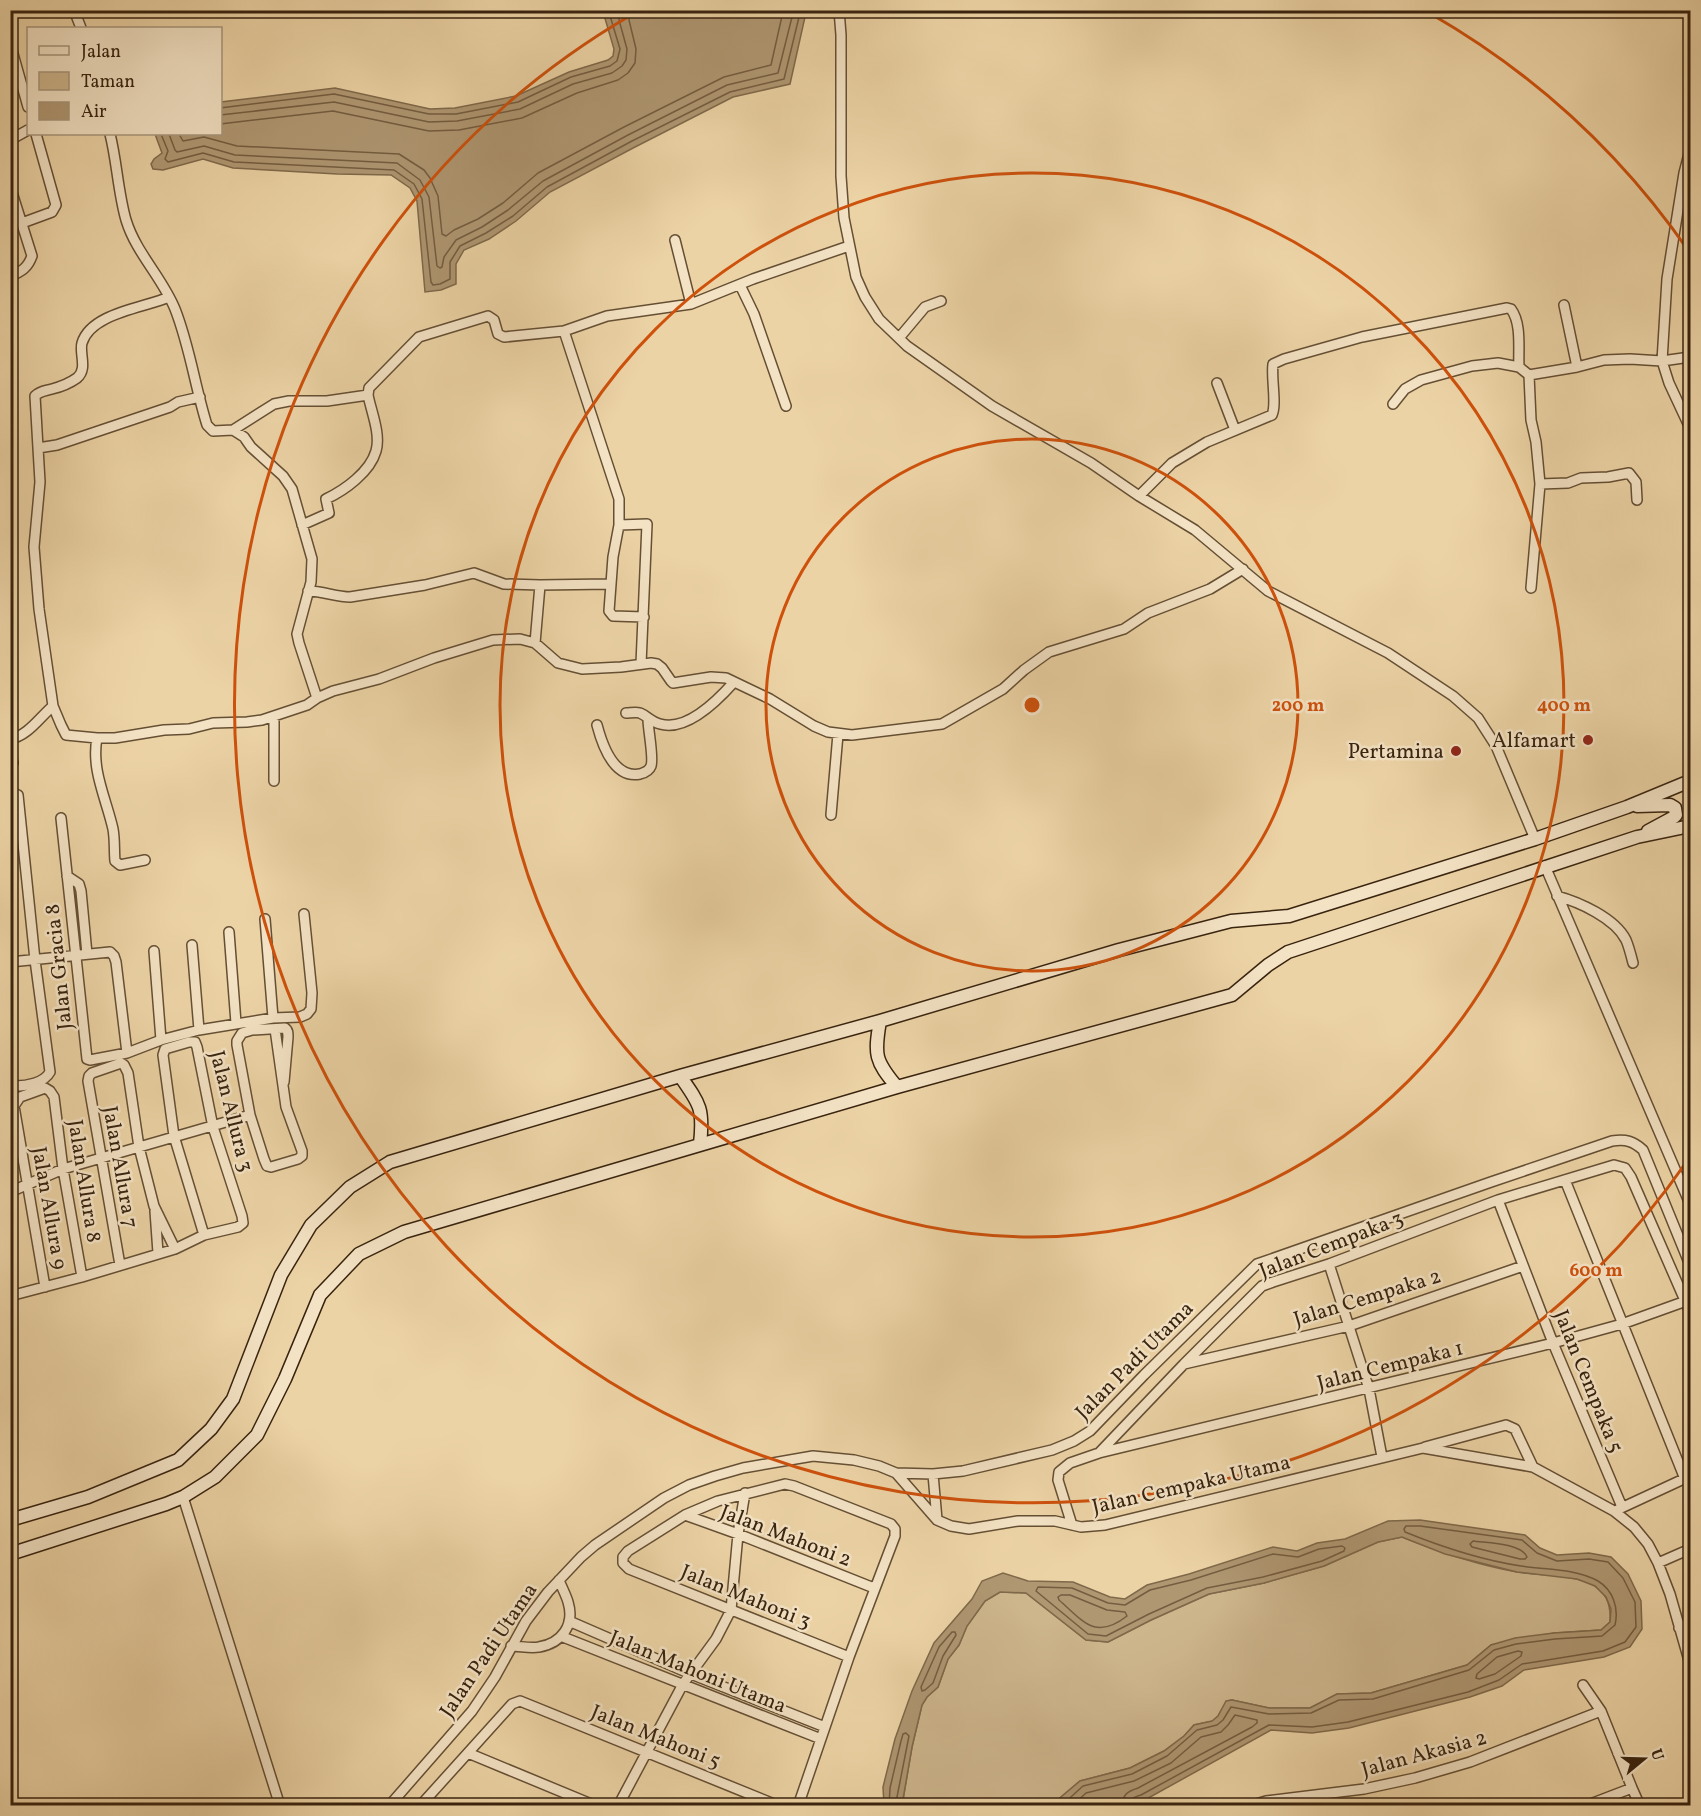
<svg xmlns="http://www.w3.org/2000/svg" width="1701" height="1816" viewBox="0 0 1701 1816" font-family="Vollkorn,serif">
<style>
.green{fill:#cdb58c;stroke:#826c4e;stroke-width:1.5}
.water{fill:#af9772;stroke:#7f694a;stroke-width:1.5}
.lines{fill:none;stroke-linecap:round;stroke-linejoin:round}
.shore{stroke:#745d40;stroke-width:1.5}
.street-casing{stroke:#654f34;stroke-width:12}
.secondary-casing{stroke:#38230f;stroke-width:15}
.street{stroke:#f3e2c4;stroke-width:9}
.secondary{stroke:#f3e2c4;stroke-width:12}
.ring{fill:none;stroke:#ce510c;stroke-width:3}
.poi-dot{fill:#8f2418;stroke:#f3e2c4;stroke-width:2}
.labels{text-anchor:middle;stroke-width:5;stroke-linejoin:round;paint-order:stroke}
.poi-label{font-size:21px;fill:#38230f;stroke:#f3e2c4;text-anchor:end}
.street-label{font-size:21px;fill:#38230f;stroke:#f3e2c4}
.centre{fill:#ce510c;stroke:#f3e2c4;stroke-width:3}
.ring-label{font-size:18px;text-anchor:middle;font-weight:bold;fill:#ce510c;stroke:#f3e2c4;stroke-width:5;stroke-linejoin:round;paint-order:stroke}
</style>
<rect width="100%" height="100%" fill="#ecd3a5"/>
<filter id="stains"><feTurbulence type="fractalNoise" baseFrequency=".00333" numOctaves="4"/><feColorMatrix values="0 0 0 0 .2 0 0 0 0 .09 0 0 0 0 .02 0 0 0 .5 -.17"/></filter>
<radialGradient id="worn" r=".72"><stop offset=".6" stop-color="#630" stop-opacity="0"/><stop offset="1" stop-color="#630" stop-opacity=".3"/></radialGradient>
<path class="green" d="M1402,1537C1439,1552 1478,1565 1517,1572C1540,1576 1575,1574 1595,1586C1608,1594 1611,1608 1610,1622L1601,1630L1554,1633L1491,1645L1467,1665L1371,1693L1337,1694L1310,1708H1269L1232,1700L1227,1701L1218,1716L1213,1721L1194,1725L1184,1736L1164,1751L1130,1768L1080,1781L1055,1802V1805L902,1806L912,1747L922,1705L927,1697L938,1687L948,1659L959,1645L967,1626L985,1601L1000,1592L1026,1593L1086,1640L1108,1642L1151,1620L1209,1594L1264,1583L1324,1566L1378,1542Z"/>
<path class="water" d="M610,11L805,10V17L790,84L733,97L635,147L550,192L516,221L489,239L464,250L456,264V284L441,290L425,292L417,201L410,188L391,175L337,174L233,168L203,159L163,170L153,169L151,164L154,159L162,153L155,134H220L221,102L335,88L430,109L455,108L516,96L569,72L608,60L613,56L614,49L604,15Z
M1420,1520L1525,1535L1540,1548L1557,1555L1589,1553L1611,1557L1628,1574L1641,1601L1642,1629L1630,1647L1604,1657L1524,1670L1502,1686L1470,1697L1349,1728L1312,1733L1271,1730L1143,1801L1125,1805H1055V1802L1080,1781L1130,1768L1164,1751L1184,1736L1194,1725L1212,1721L1218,1716L1226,1701L1232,1700L1269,1708H1310L1337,1694L1371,1693L1467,1665L1491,1645L1515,1638L1554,1633L1601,1630L1610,1622L1611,1609L1606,1597L1595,1586L1577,1579L1517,1572L1445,1554L1402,1537L1378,1542L1324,1566L1264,1583L1209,1594L1151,1620L1108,1642L1086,1640L1026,1593L1000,1592L985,1601L967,1626L959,1645L948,1659L938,1687L927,1697L922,1705L912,1747L902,1805H884L883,1787L895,1739L912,1691L934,1643L972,1599L982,1581L1003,1573L1028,1581L1073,1582L1110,1597L1125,1599L1147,1585L1189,1574L1273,1547L1297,1551L1317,1543L1345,1539L1388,1521Z"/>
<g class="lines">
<path class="shore" d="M220,108L334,94L429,114H456L518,102L571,77L610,66L617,61L620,49L611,19L613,10
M220,115L334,102L429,122L457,121L520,109L573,84L612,73L622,66L626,60L627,49L619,20L620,10
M220,124L333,111L429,131L459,130L522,118L577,93L618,80L628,73L635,63L636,49L629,20L630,10
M161,134L168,151L165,159L168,162L203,153L234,162L394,170L414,184L422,199L431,282L433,285L440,284L450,279V262L460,246L486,233L513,216L547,187L632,141L730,92L784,79L799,17V10
M169,134L175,150L177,152L204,146L235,155L397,163L420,180L429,197L437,266L440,268L442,267L444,257L456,240L482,227L508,210L543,181L628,135L727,85L778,73L792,17L791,10
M179,134L183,141L204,137L237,146L399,154L424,170L430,178L438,196L442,234L446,236L454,230L478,219L503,203L538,173L624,127L724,77L771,65L782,16V10
M1473,1541C1488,1543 1521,1543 1527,1557L1525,1559H1520L1472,1547L1470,1544Z
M1342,1546L1345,1548L1344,1551L1322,1561L1263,1577L1207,1588L1149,1614L1106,1636L1088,1634L1036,1591L1038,1587L1072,1588L1108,1603L1125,1605L1150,1590L1191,1580L1273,1554L1298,1557L1319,1549Z
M1061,1595H1070L1107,1610L1125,1612L1127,1616C1095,1641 1083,1621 1059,1600L1058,1597Z
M952,1632H955L956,1635L943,1656L933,1683L925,1690L922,1691L921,1687L939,1647Z
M1518,1651L1522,1652L1521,1656L1495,1674L1479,1679L1476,1678L1477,1674L1497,1657Z
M889,1806L890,1788L901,1741L903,1734L906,1733L909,1736L897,1797V1806
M1061,1806L1083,1786L1132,1774L1167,1756L1197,1730L1217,1725L1223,1720L1231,1707L1269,1714L1311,1713L1339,1700L1373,1699L1469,1670L1494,1650L1516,1644L1555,1639L1602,1636L1615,1625C1619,1608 1613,1590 1598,1581C1575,1568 1545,1570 1521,1566C1481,1560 1442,1547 1405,1532L1404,1529L1406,1526H1420L1522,1540L1537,1553L1557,1561L1589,1559L1608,1562L1623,1578L1635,1602L1636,1627L1625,1642L1603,1651L1522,1664L1499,1680L1468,1692L1348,1722L1312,1727L1269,1725L1141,1795C1135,1797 1129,1798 1129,1806
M1072,1806L1086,1793L1134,1781L1171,1763L1201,1737L1221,1732L1228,1725L1235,1715L1257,1720V1723L1252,1727L1138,1788C1129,1791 1122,1794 1122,1806"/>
<g class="street-casing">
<path id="street" d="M74,10L81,28
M839,10L841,35V176L844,218L856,277L865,297L879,319L907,346L992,406L1091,463L1139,496L1195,530L1268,591L1388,653L1453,696L1478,718L1496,746L1535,839
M10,43L28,107
M110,134C117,162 118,192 126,220C136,253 162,277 175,309C190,347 195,387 207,425L213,431L233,430L244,437L251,447L283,476L292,489L312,559L311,582L297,634L299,643L317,698
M10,140L28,130
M1690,150L1684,173L1667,279L1662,361L1669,383L1690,428
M10,186L32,256C28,267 22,272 10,276
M22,223L52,212L56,205L36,134
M675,240L691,304
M740,285L754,314L786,406
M1564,305L1577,367
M564,331L619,499V525L613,557L609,611L613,616L644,617
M899,338L925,307L941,301
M1529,375L1577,367L1604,360L1630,359L1662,361L1690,357
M1217,383L1235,430
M200,397L178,402L170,407L57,445L38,448L40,482L34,547L39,609L53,706L61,725L66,735L97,738H115L164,730L189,729L213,723L247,722L262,720L307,705L317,698L333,691L379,679L434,658L493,640L520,639L535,643L558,663L582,669L621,667L651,663L657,664L662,668L671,681L673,683L711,677L726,678L770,699L814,726L828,732L852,735L942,724L1003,689L1024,670L1049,652L1124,629L1148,613L1210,589L1243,569
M1393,404L1405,389L1421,380L1472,366L1498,363L1519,367
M233,430L274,404L289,401H327L368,395
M38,448L35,396C40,391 45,391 52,389C60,387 70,383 77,378C88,369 79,353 82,343C91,313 144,308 169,297
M1540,484L1568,483L1581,478L1608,477L1629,473L1636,482L1637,500
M1139,496L1172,463L1207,442L1272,415C1277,404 1271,379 1273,364L1284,359L1362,337L1507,308L1511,309C1522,324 1518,349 1519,367L1529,375L1531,420L1536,442L1540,484L1531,588
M302,525L329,513L326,499C345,490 370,472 376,451C381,434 371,411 368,395L369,388L419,337L488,316L494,320L498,334L504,337L564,331L607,316L691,304L753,279L849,246
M619,525L647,524L641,664
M308,591C323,591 336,597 350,597L425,585L474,573L504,584L540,585
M535,643L540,585L610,584
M626,713C630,713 636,712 640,713C647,716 652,722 660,724C687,732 718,700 734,682
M274,716V781
M597,725C602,744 614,779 640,774C644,773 649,771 651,766C654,758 648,730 648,719
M97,738C91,770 106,798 113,829C115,840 114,851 115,861L120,865L145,860
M10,739C28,736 40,717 53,706
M10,751L13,763L10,767
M10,792L18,795L35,960L50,1072C44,1083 27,1086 15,1086L10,1082
M831,815L838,734
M61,818L87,1059L90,1060L127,1053L161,1040L199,1030L273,1018L300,1017L307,1014L311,1009L312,993L304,914
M1545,866L1690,1204
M67,876L79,884L81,891L87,954
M1557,896C1579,902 1615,918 1626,940C1629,947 1631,955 1633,963
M265,919L273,1018
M229,932L236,1023
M192,945L199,1030
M154,951L161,1040
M10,962L110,952L114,956L116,962L127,1053
M275,1029L286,1107L302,1151V1156L298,1159L271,1167L267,1166L264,1159L250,1115L237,1045V1041L242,1033L252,1030L285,1028C288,1030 288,1033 288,1037L284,1082
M1565,1180L1685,1479
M10,1192L63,1169L250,1115
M1498,1200L1553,1343L1622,1507
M155,1211L158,1253
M1329,1264L1369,1389L1382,1457
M120,1265L88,1081L89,1076L92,1073L121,1063L124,1065L128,1073L139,1147L154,1206L175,1249
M45,1287L14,1106L20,1097L45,1088L50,1091L54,1097L63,1169L82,1277
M10,1296L82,1277L175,1249L204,1235L238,1227L243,1223L242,1216L213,1127L197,1047L195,1042H189L165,1049L163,1055L174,1136L204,1235
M1184,1364L1349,1326L1523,1266
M1425,1447L1506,1425L1515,1429L1533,1467
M1099,1453L1553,1343L1622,1324L1686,1301
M896,1473L937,1520L951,1526L969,1529L1018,1521H1055L1081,1527L1105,1525L1423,1448L1533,1467L1614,1511L1634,1527L1648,1544L1658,1563L1670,1594L1690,1664
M933,1474L937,1520
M183,1497L280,1806
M1619,1509L1688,1477
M685,1515L738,1534L874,1588
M1072,1525L1058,1480L1059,1472L1070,1463L1099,1453L1184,1364L1262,1286L1273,1282L1329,1264L1498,1200L1614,1165L1625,1168L1631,1177L1690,1312
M1658,1563L1690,1549
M569,1621L691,1674L825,1727
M1679,1628L1690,1623
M563,1637L821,1739
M511,1646C520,1646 531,1649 539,1647C562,1643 575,1625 568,1602C566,1595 562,1588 559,1580
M1583,1685L1601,1711L1632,1788L1640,1806
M468,1753L596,1806
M389,1806L472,1711L495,1677L526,1621L548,1592L581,1557L595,1545L664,1498L689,1485L715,1476L743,1468L813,1456L854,1460L879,1466L896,1473L933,1474L963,1471L1052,1450L1074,1441L1090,1431L1144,1375L1257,1264L1491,1182L1612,1141C1626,1139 1633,1141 1643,1150L1690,1265
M420,1806L512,1704L520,1701L779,1806
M618,1806L683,1684L716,1639L731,1610L738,1534L745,1493
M798,1806L849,1657L895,1536V1529L891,1524L794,1486L785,1484L718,1501L685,1515L628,1551L623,1557V1563L629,1569L849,1657
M1250,1806L1266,1801L1364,1789L1415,1778L1470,1762L1601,1711
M1585,1806L1632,1788
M1688,1806L1690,1803"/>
</g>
<g class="secondary-casing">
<path id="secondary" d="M1637,806L1670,805L1675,808L1676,815L1674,817L1648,831
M880,1021C874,1055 875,1061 897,1087
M680,1076C700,1104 704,1109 700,1144
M10,1520L88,1497L178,1460L211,1429L233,1399L281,1275L311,1225L350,1187L390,1162L680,1076L880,1021L1119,950L1231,921L1289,916L1535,839L1627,807L1690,781
M10,1554L166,1504L183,1497L215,1477L257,1435L285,1379L320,1295L359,1254L404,1232L897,1087L1232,995L1268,965L1288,952L1637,837L1690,826"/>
</g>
<use href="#street" class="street"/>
<use href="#secondary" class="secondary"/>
</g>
<g class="ring">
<circle cx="1032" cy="705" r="266"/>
<circle cx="1032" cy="705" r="532"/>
<path d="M1690 1157A798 798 0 1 1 633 14M1431 14A798 798 0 0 1 1690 253"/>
</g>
<g class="poi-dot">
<circle cx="1588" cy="740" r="6"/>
<circle cx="1456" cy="751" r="6"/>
</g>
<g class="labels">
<g class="poi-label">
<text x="1576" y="747">Alfamart</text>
<text x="1444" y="758">Pertamina</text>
</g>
<g class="street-label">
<text transform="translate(58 967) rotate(-96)" y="7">Jalan Gracia 8</text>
<text transform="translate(232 1111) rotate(76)" y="7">Jalan Allura 3</text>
<text transform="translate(121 1167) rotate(80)" y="7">Jalan Allura 7</text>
<text transform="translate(85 1181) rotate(81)" y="7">Jalan Allura 8</text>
<text transform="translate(50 1208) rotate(80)" y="7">Jalan Allura 9</text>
<text transform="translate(1331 1244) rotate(-21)" y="7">Jalan Cempaka 3</text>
<text transform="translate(1367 1297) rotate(-17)" y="7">Jalan Cempaka 2</text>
<text transform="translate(1134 1360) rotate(-45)" y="7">Jalan Padi Utama</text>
<text transform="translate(1390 1365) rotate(-14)" y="7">Jalan Cempaka 1</text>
<text transform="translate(1589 1381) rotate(68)" y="7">Jalan Cempaka 5</text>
<text transform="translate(1191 1484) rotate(-13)" y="7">Jalan Cempaka Utama</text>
<text transform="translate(786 1535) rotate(21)" y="7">Jalan Mahoni 2</text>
<text transform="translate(746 1596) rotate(22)" y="7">Jalan Mahoni 3</text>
<text transform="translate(488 1650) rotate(-56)" y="7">Jalan Padi Utama</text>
<text transform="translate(698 1671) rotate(22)" y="7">Jalan Mahoni Utama</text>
<text transform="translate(656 1736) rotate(22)" y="7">Jalan Mahoni 5</text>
<text transform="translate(1424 1753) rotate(-15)" y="7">Jalan Akasia 2</text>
</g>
</g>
<circle cx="1032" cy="705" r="9" class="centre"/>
<g class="ring-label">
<text x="1298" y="711">200 m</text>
<text x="1564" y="711">400 m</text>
<text x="1596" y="1276">600 m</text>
</g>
<rect width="1701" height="1816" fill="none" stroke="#ecd3a5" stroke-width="36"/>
<rect x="12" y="12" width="1677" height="1792" fill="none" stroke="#38230f" stroke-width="3"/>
<rect x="18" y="18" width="1665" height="1780" fill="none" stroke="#38230f" stroke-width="1.5"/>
<rect x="27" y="27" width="195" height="108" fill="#f3e2c4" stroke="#a8967c" stroke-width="1.5"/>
<rect x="39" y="46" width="30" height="9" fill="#f3e2c4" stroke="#a8967c" stroke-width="1.5"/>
<text x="81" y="57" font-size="18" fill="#38230f">Jalan</text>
<rect x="39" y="72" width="30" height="18" fill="#cdb58c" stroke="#a8967c" stroke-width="1.5"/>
<text x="81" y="87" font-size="18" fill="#38230f">Taman</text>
<rect x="39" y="102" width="30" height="18" fill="#af9772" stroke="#a8967c" stroke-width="1.5"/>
<text x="81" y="117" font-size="18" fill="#38230f">Air</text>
<g transform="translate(1644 1759) rotate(71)" stroke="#f3e2c4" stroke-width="4.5" paint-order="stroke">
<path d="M0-4.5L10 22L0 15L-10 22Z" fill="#38230f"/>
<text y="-9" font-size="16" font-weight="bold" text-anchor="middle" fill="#38230f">U</text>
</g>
<rect width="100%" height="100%" filter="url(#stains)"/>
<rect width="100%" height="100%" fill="url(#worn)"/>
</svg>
